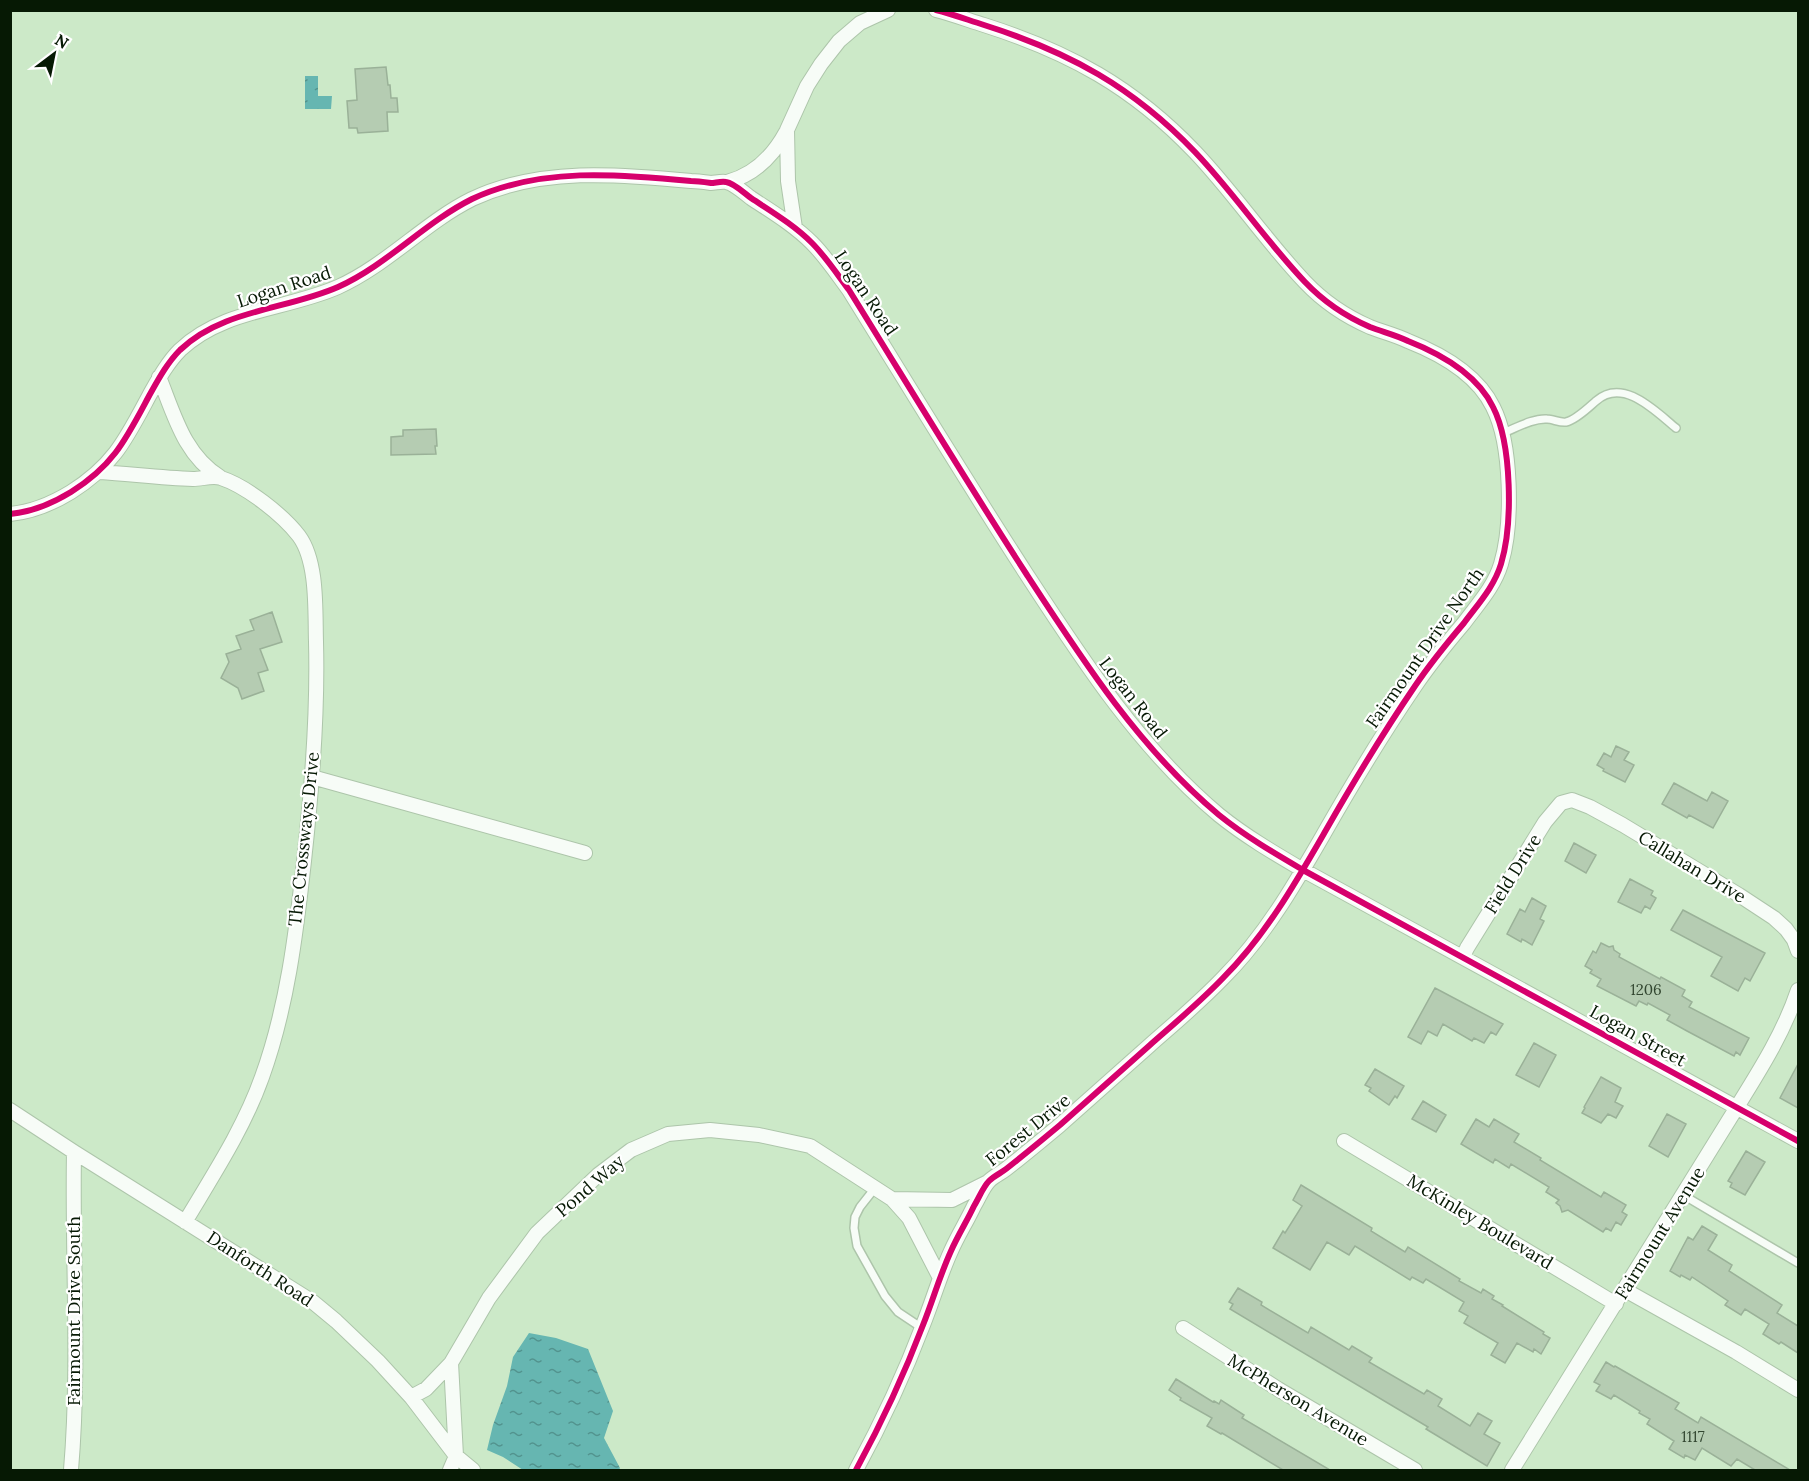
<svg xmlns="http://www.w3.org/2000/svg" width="1809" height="1481" viewBox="0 0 1809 1481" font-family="Lora,serif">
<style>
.water{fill:url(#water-ripples)}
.building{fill:#b5ccb2;stroke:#9ab198;stroke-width:1.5}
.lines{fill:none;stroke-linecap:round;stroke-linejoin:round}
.lane-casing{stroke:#adc5aa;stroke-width:10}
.street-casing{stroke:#adc5aa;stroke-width:16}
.lane{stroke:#f7fcf7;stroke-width:7}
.street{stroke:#f7fcf7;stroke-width:14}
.cycleway-casing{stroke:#fff;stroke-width:10}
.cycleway{stroke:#d6006c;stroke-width:6}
.labels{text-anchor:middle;stroke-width:4.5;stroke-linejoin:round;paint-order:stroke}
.number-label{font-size:15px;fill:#324630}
.street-label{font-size:18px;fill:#061904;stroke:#fff}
</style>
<defs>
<pattern id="water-ripples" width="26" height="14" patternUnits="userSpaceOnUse" patternTransform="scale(1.5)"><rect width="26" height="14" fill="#66b6b1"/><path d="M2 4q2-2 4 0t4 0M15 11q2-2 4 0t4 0" fill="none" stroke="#52938e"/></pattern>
</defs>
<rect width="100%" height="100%" fill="#cce9c8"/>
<path class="water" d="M305,76H318V96H332L331,109H305Z
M529,1333L556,1338L588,1349L613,1411L604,1438L620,1468L619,1470H523L503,1457L487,1450L493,1425L507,1386L513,1357Z"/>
<path class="building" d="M386,67L388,85H390L391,98H397L398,112H387L388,131L358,133L357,128H349L347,101L357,100L355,69Z
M436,429L437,446H435L436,454L391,455V437L403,436V430Z
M272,612L282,642L260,649L268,670L258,673L264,691L242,699L238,688L221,678L229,662L226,654L241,649L236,636L254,630L250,620Z
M1616,746L1629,752L1624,760L1634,765L1625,782L1603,771L1604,769L1597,765L1604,753L1611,757Z
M1674,783L1707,801L1712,792L1728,801L1713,828L1689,815L1687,818L1662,804Z
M1574,843L1596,855L1586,873L1565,861Z
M1630,879L1653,891L1651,895L1656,898L1650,909L1645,906L1641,913L1618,902Z
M1532,898L1546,906L1540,919L1544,921L1532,945L1522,939L1521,942L1507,934L1520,909L1525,912Z
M1683,910L1765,953L1750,981L1745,978L1738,991L1711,976L1722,957L1671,930Z
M1601,943L1609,947L1613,946L1614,950L1620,954L1619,957L1660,979L1661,977L1685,990L1682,996L1692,1002L1689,1007L1749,1038L1740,1055L1736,1052L1734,1056L1687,1031L1667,1020L1670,1015L1648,1003L1647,1005L1639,1001L1636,1006L1597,986L1601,979L1590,973L1592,970L1585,966L1593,951L1596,953Z
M1435,988L1503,1024L1496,1035L1491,1032L1484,1043L1474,1038L1472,1041L1443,1024L1437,1036L1428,1031L1421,1044L1408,1037Z
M1534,1043L1556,1055L1539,1087L1516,1075Z
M1798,1064V1108L1780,1098Z
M1375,1069L1404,1086L1397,1098L1395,1096L1389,1105L1369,1091L1371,1088L1365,1085Z
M1601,1077L1621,1088L1615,1102L1623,1106L1616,1118L1608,1114L1601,1123L1582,1113L1585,1108L1584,1107Z
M1423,1101L1446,1115L1436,1132L1412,1119Z
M1667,1114L1686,1124L1668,1157L1649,1146Z
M1476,1119L1489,1127L1494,1119L1519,1134L1514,1142L1541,1158L1540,1160L1601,1197L1604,1192L1626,1205L1622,1212L1627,1215L1621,1225L1616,1222L1611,1231L1606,1228L1603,1232L1568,1210L1562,1212L1560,1206L1556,1203L1559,1200L1546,1192L1549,1187L1511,1164L1509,1168L1495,1159L1493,1163L1461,1144Z
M1746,1151L1765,1162L1745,1195L1730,1187L1732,1183L1728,1181Z
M1301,1185L1372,1228L1371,1231L1405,1252L1408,1247L1460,1279L1459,1281L1481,1293L1483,1289L1494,1296L1492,1299L1503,1305L1502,1306L1544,1332L1543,1334L1550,1338L1541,1354L1534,1349L1533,1352L1517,1343L1505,1363L1491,1355L1498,1343L1464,1323L1468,1316L1459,1311L1464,1302L1426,1279L1423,1283L1412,1277L1410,1280L1355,1246L1349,1255L1327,1242L1310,1270L1273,1248L1283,1231L1285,1233L1302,1206L1293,1200Z
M1702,1226L1717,1235L1708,1250L1732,1265L1729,1271L1782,1305L1777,1313L1798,1326V1353L1781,1342L1779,1344L1763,1334L1769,1324L1745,1309L1741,1315L1725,1305L1728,1301L1692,1277L1690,1280L1681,1275L1680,1277L1670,1271L1688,1237L1693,1240Z
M1238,1288L1262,1302L1261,1305L1308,1333L1311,1327L1349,1350L1352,1346L1372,1358L1369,1362L1424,1394L1427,1390L1442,1399L1438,1406L1470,1426L1478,1413L1492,1421L1484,1434L1500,1443L1487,1466L1426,1429L1428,1427L1230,1309L1233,1304L1229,1302Z
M1606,1362L1614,1367L1615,1366L1679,1403L1675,1409L1698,1423L1701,1417L1790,1470H1755L1737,1459L1731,1466L1702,1448L1695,1460L1685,1455L1684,1458L1669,1449L1674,1441L1647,1424L1650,1419L1639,1413L1640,1411L1614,1395L1611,1399L1596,1391L1600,1385L1594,1382Z
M1176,1379L1213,1402L1214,1401L1219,1404L1221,1400L1244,1415L1242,1418L1330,1470H1283L1222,1433L1221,1434L1207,1426L1212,1418L1180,1400L1181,1398L1169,1390Z"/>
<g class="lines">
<g class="lane-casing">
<path id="lane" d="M1503,433C1516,428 1533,418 1547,419C1553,419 1560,423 1566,422C1576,420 1589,407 1596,401C1623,377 1655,411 1676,428
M875,1188L860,1207L855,1217L854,1228L857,1246L885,1296L898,1312L922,1328
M1683,1195L1798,1263"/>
</g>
<g class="street-casing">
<path id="street" d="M727,182C754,175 773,156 786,132
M795,228L788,181L787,130L807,86L821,64L839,41L860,23L888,10
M159,377C174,414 184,455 220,477
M100,472C131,474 162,478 193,479C202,479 213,475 221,478C246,486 283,515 299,536C318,562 315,611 316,642C318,715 312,788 304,861C296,934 287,1008 262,1077C244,1128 213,1175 185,1222
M10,514C32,512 53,503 71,492C114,465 126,439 149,396C158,380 167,363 180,350C223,309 286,310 338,287C387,265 424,223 472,199C540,167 619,174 691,181C697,181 704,182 711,183C715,183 721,181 726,182C734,183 744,193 751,198C772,212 794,225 812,243C826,257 837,274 849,290C908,385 966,481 1027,575C1083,661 1140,749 1219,815C1245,836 1274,853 1303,870L1798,1141
M312,777L585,853
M1463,957L1467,948L1545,822L1561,803L1572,800L1590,807L1623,825L1739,895L1774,918L1786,929L1794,940L1798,951
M10,1110L74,1152L313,1302L336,1321L378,1361L411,1397L456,1456L473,1470
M1344,1141L1616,1304
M892,1199L952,1200L988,1182
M1625,1290L1736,1352L1798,1390
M1183,1328L1278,1389L1415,1470
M411,1397L426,1389L451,1363
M71,1470C80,1364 72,1258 74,1152
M450,1470L456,1456L451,1363L489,1298L537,1233L598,1175L631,1150L668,1134L710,1130L759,1135L810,1146L892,1199L909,1218L940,1278
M856,1470C881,1424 904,1375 923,1325C933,1300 940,1275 951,1251C958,1235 967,1221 974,1206C979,1198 983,1187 989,1181C994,1176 1001,1173 1006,1169C1024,1155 1042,1140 1060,1125C1090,1098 1120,1072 1150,1045C1175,1023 1200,1002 1223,978C1266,935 1296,882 1326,830C1354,781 1383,733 1415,686C1430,664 1447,643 1464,623C1478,604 1494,587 1501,564C1513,524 1512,444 1493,407C1477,374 1441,354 1408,341C1396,335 1383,332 1370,327C1347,317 1323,301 1305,282C1266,241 1234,193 1195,152C1133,87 1069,52 984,25C968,20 952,14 936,10
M1512,1470L1737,1107C1760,1070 1784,1032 1798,990"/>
</g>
<use href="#lane" class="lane"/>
<use href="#street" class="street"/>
<g class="cycleway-casing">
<path id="cycleway" d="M10,514C32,512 53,503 71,492C114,465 126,439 149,396C158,380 167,363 180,350C223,309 286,310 338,287C387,265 424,223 472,199C540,167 619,174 691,181C697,181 704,182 711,183C715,183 721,181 726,182C734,183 744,193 751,198C772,212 794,225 812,243C826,257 837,274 849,290C908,385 966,481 1027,575C1083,661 1140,749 1219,815C1245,836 1274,853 1303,870L1798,1141
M856,1470C881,1424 904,1375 923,1325C933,1300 940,1275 951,1251C958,1235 967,1221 974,1206C979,1198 983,1187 989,1181C994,1176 1001,1173 1006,1169C1024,1155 1042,1140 1060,1125C1090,1098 1120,1072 1150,1045C1175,1023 1200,1002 1223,978C1266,935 1296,882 1326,830C1354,781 1383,733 1415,686C1430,664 1447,643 1464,623C1478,604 1494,587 1501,564C1513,524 1512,444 1493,407C1477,374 1441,354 1408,341C1396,335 1383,332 1370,327C1347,317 1323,301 1305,282C1266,241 1234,193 1195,152C1133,87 1069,52 984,25C968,20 952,14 936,10"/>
</g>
<use href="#cycleway" class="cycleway"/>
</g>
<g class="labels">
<g class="number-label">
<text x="1646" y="995">1206</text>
<text x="1693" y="1442">1117</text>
</g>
<g class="street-label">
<text transform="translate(284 287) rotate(-18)" y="6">Logan Road</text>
<text transform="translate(866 293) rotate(56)" y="6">Logan Road</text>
<text transform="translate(1425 648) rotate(-55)" y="6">Fairmount Drive North</text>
<text transform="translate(1133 698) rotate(52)" y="6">Logan Road</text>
<text transform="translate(304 839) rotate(-84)" y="6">The Crossways Drive</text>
<text transform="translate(1692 867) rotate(31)" y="6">Callahan Drive</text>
<text transform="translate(1513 874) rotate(-58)" y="6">Field Drive</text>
<text transform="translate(1638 1036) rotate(29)" y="6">Logan Street</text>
<text transform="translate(1028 1130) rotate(-39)" y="6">Forest Drive</text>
<text transform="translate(590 1186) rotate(-41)" y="6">Pond Way</text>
<text transform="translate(1480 1222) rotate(31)" y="6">McKinley Boulevard</text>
<text transform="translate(1660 1233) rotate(-58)" y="6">Fairmount Avenue</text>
<text transform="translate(260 1269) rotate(33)" y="6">Danforth Road</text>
<text transform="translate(74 1311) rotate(-90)" y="6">Fairmount Drive South</text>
<text transform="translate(1298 1400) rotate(31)" y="6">McPherson Avenue</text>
</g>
</g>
<rect width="1809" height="1481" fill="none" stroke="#061904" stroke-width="24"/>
<g transform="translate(54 54) rotate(32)" stroke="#ffffff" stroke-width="4.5" paint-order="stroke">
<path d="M0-4.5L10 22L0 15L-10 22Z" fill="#061904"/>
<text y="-9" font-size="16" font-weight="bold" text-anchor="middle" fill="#061904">N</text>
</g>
</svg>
